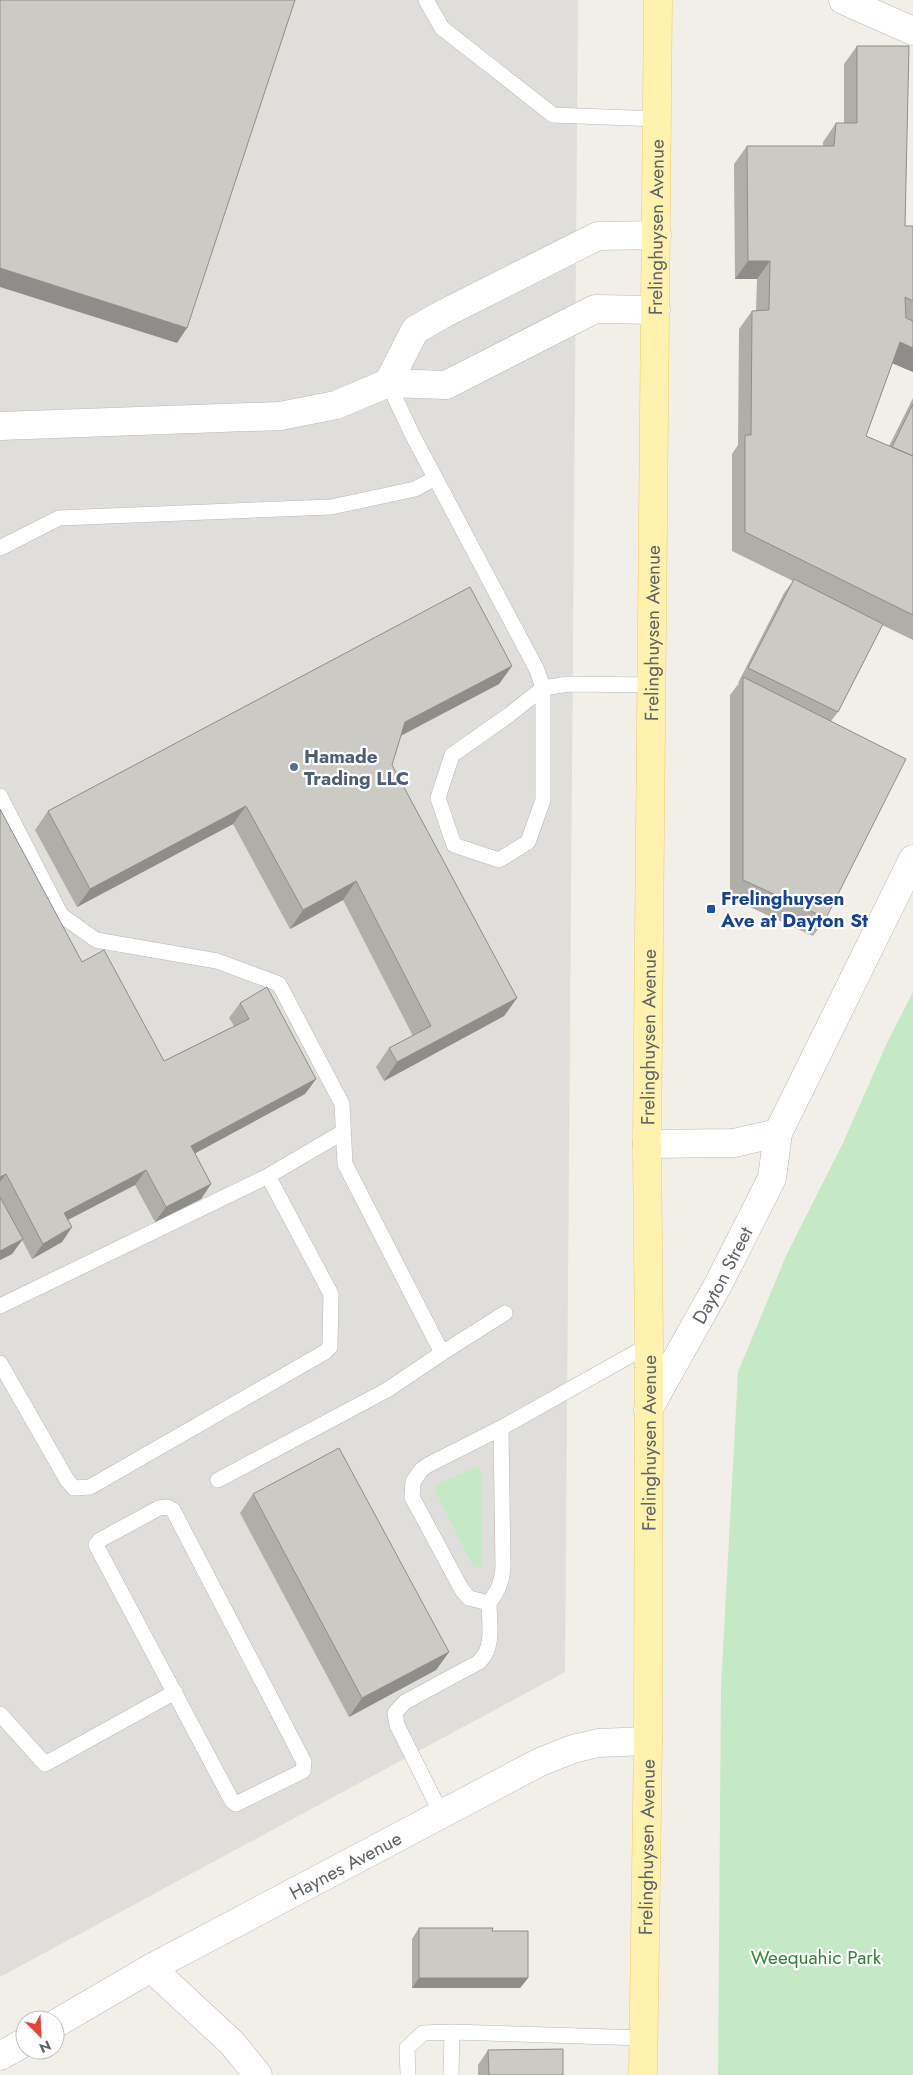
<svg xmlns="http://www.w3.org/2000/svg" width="913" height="2075" viewBox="0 0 913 2075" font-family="Jost,sans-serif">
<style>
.industrial{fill:#e0deda}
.green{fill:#c5e8c5}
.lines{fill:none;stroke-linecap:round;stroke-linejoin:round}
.lane-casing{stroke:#b5b8bc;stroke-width:16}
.street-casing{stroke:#b5b8bc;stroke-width:29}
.secondary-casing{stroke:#b6babf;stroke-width:29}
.primary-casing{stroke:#f2c960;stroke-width:29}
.lane{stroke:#fff;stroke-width:15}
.street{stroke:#fff;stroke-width:28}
.secondary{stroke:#fff;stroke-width:28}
.primary{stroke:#fff2af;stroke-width:28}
.wall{fill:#afaea9}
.shaded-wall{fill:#8f8d8a}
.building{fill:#cccac5;stroke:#8f8d8a}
.service-dot{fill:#5c6f8a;stroke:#fff;stroke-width:2}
.transit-dot{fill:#1a4fb4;stroke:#fff;stroke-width:2}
.labels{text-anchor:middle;stroke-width:4.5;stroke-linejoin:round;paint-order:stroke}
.street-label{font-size:19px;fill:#5f6368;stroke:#fff}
.service-label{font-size:19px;font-weight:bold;fill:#4e5e75;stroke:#fff;text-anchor:start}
.transit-label{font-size:19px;font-weight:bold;fill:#164399;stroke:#fff;text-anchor:start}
.park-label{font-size:19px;fill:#348238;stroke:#fff}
</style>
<rect width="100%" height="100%" fill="#f1efe8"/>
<path class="industrial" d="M0,0H578L565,1672L0,1977Z"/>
<path class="green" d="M913,992V2075H718L721,1687L738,1372L786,1256L844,1141L887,1043Z
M475,1468H478L482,1473V1564L479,1568L473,1566L434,1489L437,1484Z"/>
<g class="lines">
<g class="lane-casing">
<path id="lane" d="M426,0L442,28L553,115L657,119
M388,383L412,434L537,670L543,688V800L528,842L499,860L454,845L438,798L452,755L509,715L543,688L569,684L652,685
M0,548L59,518L331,507L415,489L435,478
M0,796L61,915L96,940L217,961L279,984L342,1104L345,1164L442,1353L387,1390L218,1480
M0,1306L268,1176L343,1132
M442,1353L505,1313
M0,1363L67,1480L74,1488L90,1487L325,1352L330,1347L331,1294L268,1176
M501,1428L503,1567C502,1582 498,1591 489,1603L469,1598L462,1590L412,1497L413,1482L421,1470L428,1465L501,1428L649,1345
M167,1507L173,1510L304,1762L303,1771L236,1804L232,1801L96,1545L100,1540L159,1508Z
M0,1714L45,1764L175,1692
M441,1813L397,1725L395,1713L405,1702L479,1662C495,1647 489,1623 489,1603
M408,2075L407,2048L423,2033L452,2032L644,2038
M451,2075L452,2032"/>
</g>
<g class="street-casing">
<g id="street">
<path d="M843,0L913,31"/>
<path d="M388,383L415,330L443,314L598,236L657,235"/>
<path d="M0,426L280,416L336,405L388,383L446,385L595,309L656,310"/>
<path d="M647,1144L734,1143L778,1133"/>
<path id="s1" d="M648,1410L719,1283L772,1178L778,1133L913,859"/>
</g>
</g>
<g class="secondary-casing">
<g id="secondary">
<path d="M151,1968L232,2043L258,2075"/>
<path id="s2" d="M55,2024L151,1968L540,1762L573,1749L598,1743L648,1741"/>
<path d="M0,2056L25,2042"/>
</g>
</g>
<g class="primary-casing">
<g id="primary">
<path id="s3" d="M643,2075L648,1741L649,1345L647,1144L658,0"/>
</g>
</g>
<use href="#lane" class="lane"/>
<use href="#street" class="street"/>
<use href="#secondary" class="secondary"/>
<use href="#primary" class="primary"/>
</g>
<path class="wall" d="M857,46L905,226H913V372L892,363L866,436L889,446L913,398V640L882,625L838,712L831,721L826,918L813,936L730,898V695L739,683H738L784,593L793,581L732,551V454L738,445L739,329L752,311H756L757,279H735L734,164L747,146H823V142L836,123H844V64Z
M512,666L499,684L401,736L392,765L517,998L504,1016L384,1081L376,1067L389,1048L413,1036L343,900L290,929L233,824L77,907L35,830L48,811Z
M0,809L82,962L164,1061L234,1026L229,1018L240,1003L316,1079L305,1094L195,1153L211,1184L201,1199L155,1222L135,1185L68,1220L72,1227L62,1242L32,1259L22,1240L12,1254L0,1260Z
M253,1494L449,1652L436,1670L349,1717L240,1513Z
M419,1928L492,1931L528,1978L520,1988H412V1939Z
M488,2050L563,2075H478V2065Z"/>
<path class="shaded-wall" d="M748,261H770L757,279H735Z
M0,268L187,328L177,343L0,287Z
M900,342L913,348V372L887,361Z
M512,666L499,684L392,740L405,722Z
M246,806L233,824L77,907L90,889Z
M356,881L343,900L290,929L303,910Z
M517,998L504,1016L384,1081L397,1062Z
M316,1079L305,1094L181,1161L191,1146Z
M146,1170L135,1185L54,1227L64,1213Z
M6,1174L0,1182V1177Z
M211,1184L201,1199L155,1222L166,1207Z
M72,1227L62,1242L32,1259L43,1244Z
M23,1239L12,1254L0,1260V1251Z
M449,1652L436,1670L349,1717L362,1698Z
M419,1978H528L520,1988H412Z"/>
<path class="building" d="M0,0H295L187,328L0,268Z
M857,46H909L905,226H913V301L905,297L906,318L913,321V348L900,342L866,436L913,456V615L745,532V435H751L752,311L769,310L770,261H748L747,146H834L836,123H857Z
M913,404V456L892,447Z
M794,579L883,624L838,712L748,668Z
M470,587L512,666L405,722L392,765L517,998L397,1062L389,1048L431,1026L356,881L303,910L246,806L90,889L48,811Z
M743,677L906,759L826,918L743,880Z
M0,809L82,962L104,950L164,1061L249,1019L240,1003L267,987L316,1079L191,1146L211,1184L166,1207L146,1170L64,1213L72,1227L43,1244L6,1174L0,1177Z
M0,1197L23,1239L0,1251Z
M339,1448L449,1652L362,1698L253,1494Z
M419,1928H493L492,1931H528V1978H419Z
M563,2049V2075H489L488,2050Z"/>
<circle class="service-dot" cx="294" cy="767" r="5"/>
<rect class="transit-dot" x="706" y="904" width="10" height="10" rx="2.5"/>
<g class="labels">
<g class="street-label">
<text dy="7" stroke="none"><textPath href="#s3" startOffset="1848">Frelinghuysen Avenue</textPath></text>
<text dy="7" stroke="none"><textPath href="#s3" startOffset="1442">Frelinghuysen Avenue</textPath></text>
<text dy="7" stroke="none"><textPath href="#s3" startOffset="1038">Frelinghuysen Avenue</textPath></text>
<text dy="7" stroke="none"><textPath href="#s1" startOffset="154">Dayton Street</textPath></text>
<text dy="7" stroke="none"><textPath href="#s3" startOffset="632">Frelinghuysen Avenue</textPath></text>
<text dy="7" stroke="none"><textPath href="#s3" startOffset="228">Frelinghuysen Avenue</textPath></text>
<text dy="7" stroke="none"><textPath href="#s2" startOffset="331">Haynes Avenue</textPath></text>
</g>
<g class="service-label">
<text x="304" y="763">Hamade<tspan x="304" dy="22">Trading LLC</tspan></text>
</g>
<g class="transit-label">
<text x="721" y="905">Frelinghuysen<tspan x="721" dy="22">Ave at Dayton St</tspan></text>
</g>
<g class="park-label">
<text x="816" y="1964">Weequahic Park</text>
</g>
</g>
<g transform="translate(40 2035) rotate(156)"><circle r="24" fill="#ffffff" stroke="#bfc1c3"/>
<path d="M0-4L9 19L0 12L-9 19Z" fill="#ea4335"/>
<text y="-8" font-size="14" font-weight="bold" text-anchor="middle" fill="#5f6368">N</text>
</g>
</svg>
